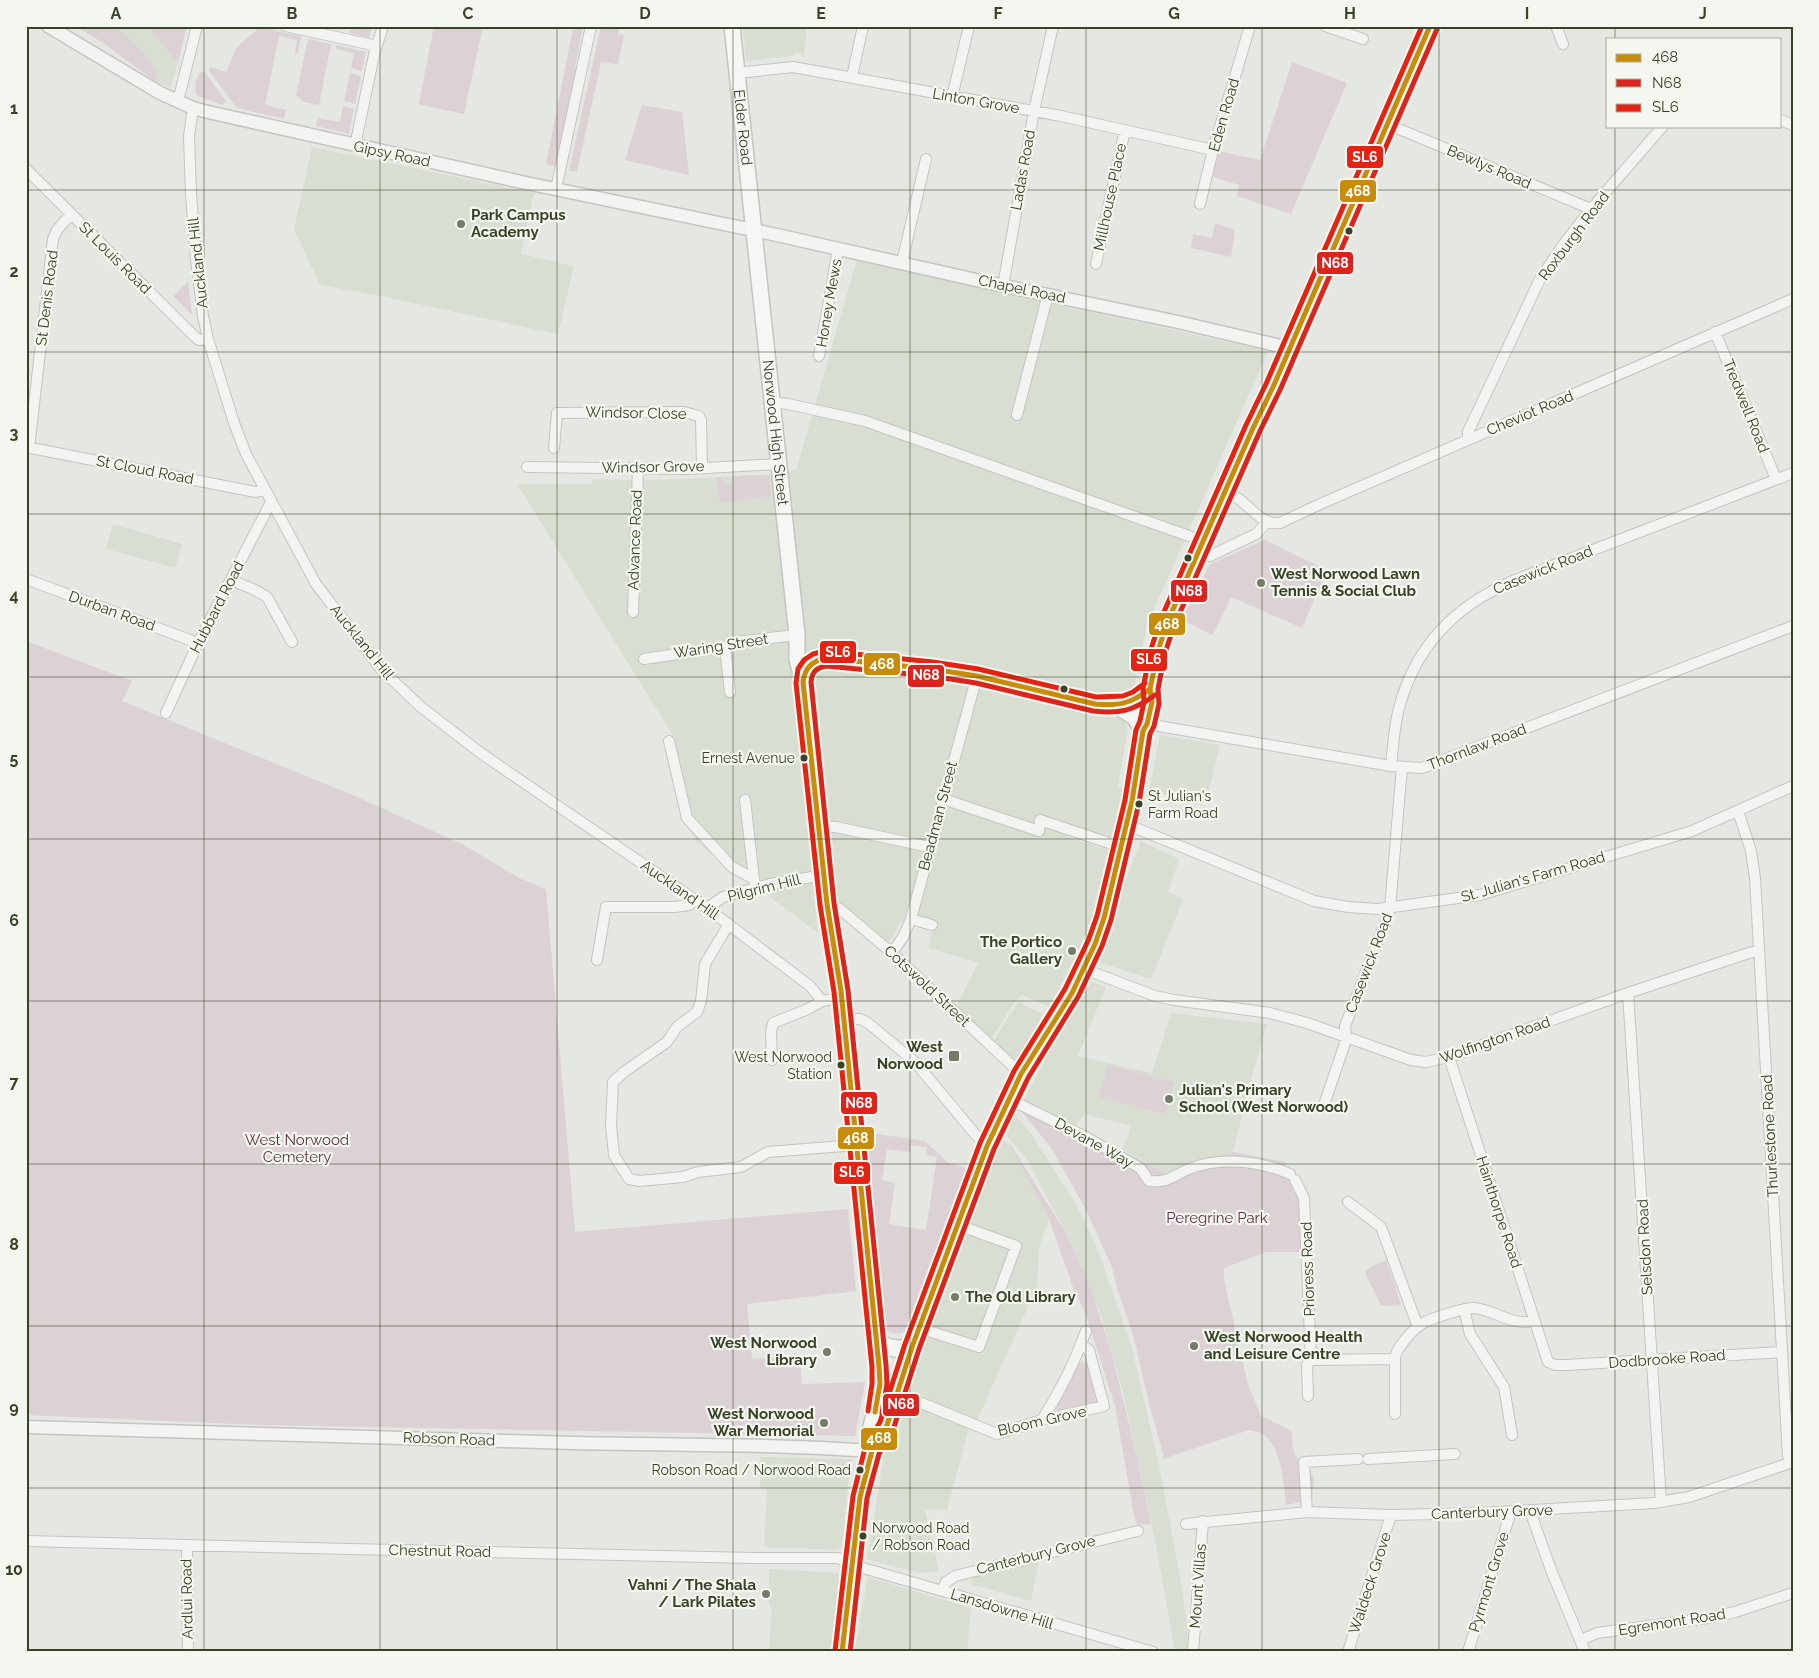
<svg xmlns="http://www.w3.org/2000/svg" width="1819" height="1678" viewBox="0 0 1819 1678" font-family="Raleway,sans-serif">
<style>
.built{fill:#d9ded2}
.green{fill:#dcd1d5;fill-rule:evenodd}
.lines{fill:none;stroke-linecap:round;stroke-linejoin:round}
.minor-casing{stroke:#c3c5c0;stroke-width:12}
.tertiary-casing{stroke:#c3c5c0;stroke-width:15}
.secondary-casing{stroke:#c3c5c0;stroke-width:18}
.primary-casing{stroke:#c2c5bd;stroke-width:19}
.minor{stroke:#f3f4f1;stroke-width:10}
.tertiary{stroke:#f3f4f1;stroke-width:12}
.secondary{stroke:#f6f7f5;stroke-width:15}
.primary{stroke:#f6f7f5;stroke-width:16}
.bus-1-casing{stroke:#f4f7ef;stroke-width:9}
.bus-2-casing{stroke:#f4f7ef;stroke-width:9}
.bus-3-casing{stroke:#f4f7ef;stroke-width:9}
.bus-1{stroke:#c78d0a;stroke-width:5}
.bus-2{stroke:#dc241f;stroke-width:5}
.bus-3{stroke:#e42313;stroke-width:5}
.grid{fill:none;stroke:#374226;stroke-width:1;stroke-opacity:0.55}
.poi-dot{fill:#747c68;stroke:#f4f7ef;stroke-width:2}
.bus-dot{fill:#374226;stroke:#f4f7ef;stroke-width:2}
.labels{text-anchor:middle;stroke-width:4.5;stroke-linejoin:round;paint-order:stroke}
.bus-label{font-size:14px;fill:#374226;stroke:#f4f7ef;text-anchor:end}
.street-label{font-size:15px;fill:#374226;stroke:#f4f7ef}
.poi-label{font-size:15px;font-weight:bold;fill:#374226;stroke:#f4f7ef;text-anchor:start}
.park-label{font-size:15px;fill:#5f3245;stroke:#f4f7ef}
.line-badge{stroke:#f4f7ef;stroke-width:2}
.badge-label{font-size:14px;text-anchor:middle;font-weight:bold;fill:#fff}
.neatline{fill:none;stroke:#374226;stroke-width:2}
.grid-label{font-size:16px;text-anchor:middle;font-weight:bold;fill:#374226}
</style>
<rect width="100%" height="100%" fill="#e5e7e2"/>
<path class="built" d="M75,26H187L171,87L156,82L102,42Z
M743,26H807L804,57L798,52L794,53L793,56L746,61Z
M312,147L534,193L521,254L574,266L558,334L381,296L320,285L294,229Z
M857,260L1268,351L1147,625L1134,687L1102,698L1099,715L1124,720L1128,729L1118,786L1124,788L1114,842L1068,830L1067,837L1111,851L1096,907L1084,940L1049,1007L1022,995L1014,1003L990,1041L955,1009L978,963L929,948L932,928L901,921L889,943L842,905L814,896L818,933L695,841L687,818L674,737L517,484H592V479L649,480L700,478L768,475L796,470Z
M113,524L182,544L175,568L106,549Z
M1160,735L1220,745L1206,802L1149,792Z
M1141,841L1179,859L1168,892L1183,899L1151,979L1095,961Z
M1090,981L1106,987L1078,1056L1152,1073L1171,1013L1267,1024L1252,1075L1233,1152L1206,1159L1169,1175L1122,1149L1129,1133L1130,1125L1086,1115L1088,1108L1076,1125L1024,1099L1076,1002Z
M1018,1002L1043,1014L1016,1064L993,1042Z
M1014,1113L1034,1138L1077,1206L1099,1253L1132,1348L1159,1465L1181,1582L1191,1652H1175L1156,1545L1123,1392L1101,1315L1066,1233L1027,1159L1006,1135Z
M1002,1138L1015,1151L1049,1219L1039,1247L1036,1303L1030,1302L979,1416L968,1431L947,1510H925L939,1571L918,1573L867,1559L884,1455L906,1385L937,1302Z
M760,1457L851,1459L842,1546L837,1550L764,1547L767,1488H760Z
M1039,1561L1031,1601L971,1584L973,1577Z
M769,1569L838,1573L841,1576L833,1652H769L772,1607L769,1606Z
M868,1577L971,1608L967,1652H854Z"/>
<path class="green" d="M75,26H116L144,53L157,71L156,82L102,42Z
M147,26H187L178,63Z
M354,26H372L369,38L349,33L350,30H353Z
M434,26H483L464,114L421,105L419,103Z
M570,26H583L575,67L576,73L557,167L546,164L573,28Z
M601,26H620L618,34L624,35L618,64L601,62L577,172L569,171Z
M260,27L301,36L298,53H295L297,40L279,36L265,105L286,110L284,119L237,108L209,71L210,67L226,72L237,47Z
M308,39L331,44L319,105L304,102L296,95Z
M336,45L366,52L362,71L351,68L354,53L336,49Z
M1292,62L1347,83L1291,214L1237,196L1239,185L1210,176L1218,151L1260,160Z
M202,71L205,73L226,101L223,105L200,97L196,94C194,87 196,76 202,71Z
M350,73L361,76L355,104L344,101Z
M642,105L682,112L689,175L625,160Z
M343,106L354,109L349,134L316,126L318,118L340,122Z
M1215,223L1235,230L1231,257L1191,248L1193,234L1212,238Z
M188,282L192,313L191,314L173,296Z
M768,475L771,496L720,503L717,477H722L723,484H732V476Z
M1265,540L1327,570L1302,628L1231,597L1213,635L1182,620L1210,564Z
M26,641L132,681L122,701L355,796L464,845L521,879L546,889L575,1232L848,1209L856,1291L747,1304L752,1359L799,1355L802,1384L865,1382L855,1436L260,1425L26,1415Z
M1108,1065L1174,1082L1166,1114L1099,1097Z
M1024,1099L1169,1175L1206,1159L1234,1152L1285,1162L1293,1191L1298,1195L1303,1252H1266L1224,1268V1279L1248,1385L1261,1416L1292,1431C1291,1455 1297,1460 1314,1477L1312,1500L1286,1505C1284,1483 1282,1450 1264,1435C1260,1432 1253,1431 1249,1430L1163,1459V1453L1149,1403L1134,1338L1117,1288L1112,1267L1086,1210L1052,1149L1019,1108Z
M863,1132L925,1141L947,1162L973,1171L940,1247L910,1327C900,1338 888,1334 881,1323ZM911,1145L927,1147L926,1155L937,1157L926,1230L889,1224L895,1183L882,1180L887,1149L910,1152Z
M1007,1139L1066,1233L1092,1292L1111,1351L1133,1440L1151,1524L1137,1525L1135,1521L1115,1406L1085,1312L1075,1293L1049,1219Z
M1386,1260L1394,1282L1401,1305L1387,1306L1381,1305L1365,1273L1369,1268Z
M1079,1362L1087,1363L1097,1403L1062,1413L1057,1410V1406Z"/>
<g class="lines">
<g class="minor-casing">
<path id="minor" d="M286,26L377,46
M1325,26L1363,39
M1556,26L1563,44
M737,73L793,67L1061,116L1213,150
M852,77L863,26
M952,97L969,26
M176,101L180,93L197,26
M193,108L189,136L191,194L196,260L203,316L208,339L234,423L246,454L316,584L381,669L421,707L482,754L707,908L810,986L822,1001L841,998
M1780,120L1793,125
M1387,124L1591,209
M355,146L374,55L383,26
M26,169L193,335L199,340L208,339
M556,189L591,26
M1200,204L1213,150L1250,26
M902,262L926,159
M1096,264L1125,130
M1003,286L1034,111L1053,26
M1715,332L1776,479
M819,356L838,249
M772,402L788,404L865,421L1203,541
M1017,415L1048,294
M1468,439V432L1540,279L1563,245L1591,209L1663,126
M26,447L256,492L264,490
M29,448L53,239L57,230L71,214
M554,448L557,413L684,412L699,416L701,420L702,467
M527,467L688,469L779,464
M1224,493C1229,495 1234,496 1239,499C1251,508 1264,526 1280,523L1318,505L1793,299
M1197,554L1210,556L1256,534L1268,521
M26,579L198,643
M231,580L255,590L267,597L292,642
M633,612L638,469
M725,647L730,692
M644,659L725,647L734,642L797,635
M166,713L198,643L271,502
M1147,724L1391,766L1422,768L1793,626
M669,741L687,818L732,867L754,879L755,888
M1391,766C1393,748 1394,730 1398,712C1414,647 1454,606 1515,580L1793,473
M943,799L1039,831L1040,820L1121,847
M745,800L754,879
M1738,811L1751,851L1755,878L1788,1456L1791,1462
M1126,824L1314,901L1348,907L1378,909L1480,895L1692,831L1793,786
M819,826L836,827L929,847
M827,904L840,909L892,953L1021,1074
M707,908L723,897L770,884L824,875
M911,919L932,925
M729,924L705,964L701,1001L697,1012L677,1027L667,1042L624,1072L613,1082L611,1125L614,1155L629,1179L639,1181L683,1177L698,1172L741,1167L768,1152L856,1145
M892,953L903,937L911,919L977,676
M597,960L606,907H675L689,905L696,900
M1084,969L1155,996L1174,1000L1270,1013L1307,1023L1411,1060L1425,1062L1449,1057L1628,993L1752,952L1759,951
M1628,993L1661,1501
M843,1018L860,1019L868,1023L915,1062L980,1140L987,1146
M1449,1057L1548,1362L1555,1365H1567L1782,1352
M772,1060L771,1032L773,1023L808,1009L822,1001
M1009,1099L1084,1136L1140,1168L1149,1181C1169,1183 1172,1176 1189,1169C1220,1156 1260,1161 1290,1174
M1324,1105L1344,1046L1346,1037L1345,1026L1386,921L1390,908L1402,767
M1295,1180L1304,1198L1311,1360L1307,1365L1308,1396
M1348,1202L1381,1227L1418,1327
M1464,1309L1470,1334L1504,1387L1512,1435
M919,1328L979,1347L1016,1246L958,1225
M1395,1359V1414
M1311,1360L1395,1359C1395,1349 1413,1329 1423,1323C1432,1318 1464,1308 1474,1308C1495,1310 1514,1327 1534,1321
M897,1393L997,1434L1042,1420L1104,1406L1089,1350L1081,1344
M1042,1420C1059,1393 1075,1362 1086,1331
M1368,1459L1455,1454
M1530,1511L1551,1570L1585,1652
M1307,1512L1304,1462L1358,1459
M1186,1524L1307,1512L1391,1515L1479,1513L1654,1503L1689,1497L1793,1462
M26,1541L350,1549L752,1558H838L863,1568L1153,1652
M187,1546L188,1652
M942,1591L946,1582L955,1576L1138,1531
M1581,1640L1597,1633L1708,1618L1735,1612L1793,1593
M1193,1652L1203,1521
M1348,1652L1391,1515
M1468,1652L1511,1511"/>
</g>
<g class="tertiary-casing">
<path id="tertiary" d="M48,26L160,93L193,108L208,112L526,183L777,235L976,280L1178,322L1289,348
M26,1427C209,1431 391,1439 574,1443C673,1445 773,1444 872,1451"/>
</g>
<g class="secondary-casing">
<g id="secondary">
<path id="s1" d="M732,26L797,635V659L803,682"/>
</g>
</g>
<g class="primary-casing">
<path id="primary" d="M1115,705L1134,716L1143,731
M876,1340C888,1349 897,1350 912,1347
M872,1451L870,1433L878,1401L880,1384L879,1366L841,991L827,904L803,682C805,666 810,662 825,658L932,669L977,676L1095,704C1122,706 1129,706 1150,689
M842,1652L860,1497L872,1451L882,1436L887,1425L912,1347L987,1146L1021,1074L1072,993L1095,944L1104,918L1132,801L1143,731L1147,724L1152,702L1150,689L1158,651L1167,623L1253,428L1273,387L1430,26"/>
</g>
<use href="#minor" class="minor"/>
<use href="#tertiary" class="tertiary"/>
<use href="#secondary" class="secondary"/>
<use href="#primary" class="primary"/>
<g class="bus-1-casing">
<path id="bus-1" d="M875,1412L880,1384L879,1366L841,991L827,904L803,682C805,668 811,662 825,658L932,669L977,676L1095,704C1119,706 1130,704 1150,689
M842,1652L860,1497L872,1451L887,1425L912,1347L987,1146L1021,1074L1072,993L1095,944L1104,918L1132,801L1143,731L1147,724L1152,702L1150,689L1158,651L1167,623L1253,428L1273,387L1430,26"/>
</g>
<g class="bus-2-casing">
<path id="bus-2" d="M882,1413L887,1384L886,1365L848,990L834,903L811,682C812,672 816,668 826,666L931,676L976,683L1093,711C1120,714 1133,711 1155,695
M850,1652L867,1498L879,1454L894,1427L919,1349L994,1149L1028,1078L1078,997L1102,946L1111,920L1139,803L1150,734L1154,726L1159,704L1158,689L1165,653L1174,626L1260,431L1280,390L1437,29"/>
</g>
<g class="bus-3-casing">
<path id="bus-3" d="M868,1411L872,1384V1367L834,992L820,905L796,683L798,669L804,660L813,654L825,651L933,662L978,669L1096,697L1123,696L1133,692L1145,683
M835,1651L853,1496L865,1448L880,1422L905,1344L980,1143L1014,1071L1065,989L1088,941L1097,916L1125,800L1136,730L1140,721L1144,702L1143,688L1151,649L1160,621L1246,425L1266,384L1422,26"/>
</g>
<use href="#bus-1" class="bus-1"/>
<use href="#bus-2" class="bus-2"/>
<use href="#bus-3" class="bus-3"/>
</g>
<path class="grid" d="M204,26V1652M380,26V1652M557,26V1652M733,26V1652M910,26V1652M1086,26V1652M1262,26V1652M1439,26V1652M1615,26V39M1615,126V1652M26,190H1793M26,352H1793M26,514H1793M26,677H1793M26,839H1793M26,1001H1793M26,1164H1793M26,1326H1793M26,1488H1793"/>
<g class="poi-dot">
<circle cx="461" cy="224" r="5"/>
<circle cx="1261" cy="583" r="5"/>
<circle cx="1072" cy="951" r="5"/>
<rect x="948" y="1050" width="12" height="12" rx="2.5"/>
<circle cx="1169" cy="1099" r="5"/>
<circle cx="955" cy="1297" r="5"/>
<circle cx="1194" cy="1346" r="5"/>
<circle cx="827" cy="1352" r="5"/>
<circle cx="824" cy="1423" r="5"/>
<circle cx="766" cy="1594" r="5"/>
</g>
<g class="bus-dot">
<circle cx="1349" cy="231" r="4.5"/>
<circle cx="1188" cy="558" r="4.5"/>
<circle cx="1064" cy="689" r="4.5"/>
<circle cx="804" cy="758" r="4.5"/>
<circle cx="1139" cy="804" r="4.5"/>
<circle cx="841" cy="1065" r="4.5"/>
<circle cx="860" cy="1470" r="4.5"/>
<circle cx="863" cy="1536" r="4.5"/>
</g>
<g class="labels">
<g class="bus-label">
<text x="795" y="763">Ernest Avenue</text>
<text x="1148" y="801" text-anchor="start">St Julian's<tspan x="1148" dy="17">Farm Road</tspan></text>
<text x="832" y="1062">West Norwood<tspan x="832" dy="17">Station</tspan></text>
<text x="851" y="1475">Robson Road / Norwood Road</text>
<text x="872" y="1533" text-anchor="start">Norwood Road<tspan x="872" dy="17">/ Robson Road</tspan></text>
</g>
<g class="street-label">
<text transform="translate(976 101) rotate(10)" y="5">Linton Grove</text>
<text transform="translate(1224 115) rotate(-74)" y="5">Eden Road</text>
<text dy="5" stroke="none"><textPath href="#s1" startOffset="102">Elder Road</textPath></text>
<text transform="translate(392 154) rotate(12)" y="5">Gipsy Road</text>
<text transform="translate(1489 167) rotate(23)" y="5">Bewlys Road</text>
<text transform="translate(1023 170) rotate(-80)" y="5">Ladas Road</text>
<text transform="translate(1110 197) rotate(-78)" y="5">Millhouse Place</text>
<text transform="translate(1574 236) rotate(-53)" y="5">Roxburgh Road</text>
<text transform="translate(115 258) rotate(45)" y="5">St Louis Road</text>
<text transform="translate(198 263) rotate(-96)" y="5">Auckland Hill</text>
<text transform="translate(1022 289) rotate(12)" y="5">Chapel Road</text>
<text transform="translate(47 298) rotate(-83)" y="5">St Denis Road</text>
<text transform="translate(829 303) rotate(-80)" y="5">Honey Mews</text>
<text transform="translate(1746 406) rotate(68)" y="5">Tredwell Road</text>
<text transform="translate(636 413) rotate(1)" y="5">Windsor Close</text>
<text transform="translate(1530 413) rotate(-23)" y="5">Cheviot Road</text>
<text dy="5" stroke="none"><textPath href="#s1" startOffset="409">Norwood High Street</textPath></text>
<text transform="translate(653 467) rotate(-1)" y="5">Windsor Grove</text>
<text transform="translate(145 470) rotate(11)" y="5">St Cloud Road</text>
<text transform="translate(635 540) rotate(-88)" y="5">Advance Road</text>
<text transform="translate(1543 570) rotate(-22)" y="5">Casewick Road</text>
<text transform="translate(217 607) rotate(-63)" y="5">Hubbard Road</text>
<text transform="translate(112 611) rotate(20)" y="5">Durban Road</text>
<text transform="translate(362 642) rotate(51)" y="5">Auckland Hill</text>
<text transform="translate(721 646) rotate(-9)" y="5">Waring Street</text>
<text transform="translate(1477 747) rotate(-21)" y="5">Thornlaw Road</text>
<text transform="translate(938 816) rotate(-75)" y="5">Beadman Street</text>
<text transform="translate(1533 877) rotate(-16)" y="5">St. Julian's Farm Road</text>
<text transform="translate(764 888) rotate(-14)" y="5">Pilgrim Hill</text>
<text transform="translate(680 890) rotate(35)" y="5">Auckland Hill</text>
<text transform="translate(1369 963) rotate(-69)" y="5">Casewick Road</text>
<text transform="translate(927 986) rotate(43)" y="5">Cotswold Street</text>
<text transform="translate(1495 1040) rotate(-19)" y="5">Wolfington Road</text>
<text transform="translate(1770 1136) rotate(-93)" y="5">Thurlestone Road</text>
<text transform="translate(1094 1143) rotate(29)" y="5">Devane Way</text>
<text transform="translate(1499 1212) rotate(72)" y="5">Hainthorpe Road</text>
<text transform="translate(1645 1247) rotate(-93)" y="5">Selsdon Road</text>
<text transform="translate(1308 1269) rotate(-92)" y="5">Prioress Road</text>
<text transform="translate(1667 1359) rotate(-4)" y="5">Dodbrooke Road</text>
<text transform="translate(1042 1421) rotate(-13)" y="5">Bloom Grove</text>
<text transform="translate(449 1439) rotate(2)" y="5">Robson Road</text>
<text transform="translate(1492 1512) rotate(-2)" y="5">Canterbury Grove</text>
<text transform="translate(440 1551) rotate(1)" y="5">Chestnut Road</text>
<text transform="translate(1036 1555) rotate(-14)" y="5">Canterbury Grove</text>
<text transform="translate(1489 1582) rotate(-73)" y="5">Pyrmont Grove</text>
<text transform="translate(1370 1583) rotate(-72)" y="5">Waldeck Grove</text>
<text transform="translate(1198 1586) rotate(-86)" y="5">Mount Villas</text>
<text transform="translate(187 1599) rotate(-91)" y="5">Ardlui Road</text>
<text transform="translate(1002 1609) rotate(17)" y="5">Lansdowne Hill</text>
<text transform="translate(1672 1622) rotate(-9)" y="5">Egremont Road</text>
</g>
<g class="poi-label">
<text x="471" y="220">Park Campus<tspan x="471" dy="17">Academy</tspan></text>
<text x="1271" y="579">West Norwood Lawn<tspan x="1271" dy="17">Tennis &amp; Social Club</tspan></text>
<text x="1062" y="947" text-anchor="end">The Portico<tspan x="1062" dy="17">Gallery</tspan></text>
<text x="943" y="1052" text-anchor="end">West<tspan x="943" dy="17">Norwood</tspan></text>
<text x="1179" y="1095">Julian's Primary<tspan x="1179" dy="17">School (West Norwood)</tspan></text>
<text x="965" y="1302">The Old Library</text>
<text x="1204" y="1342">West Norwood Health<tspan x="1204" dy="17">and Leisure Centre</tspan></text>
<text x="817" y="1348" text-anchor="end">West Norwood<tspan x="817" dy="17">Library</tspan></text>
<text x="814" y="1419" text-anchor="end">West Norwood<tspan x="814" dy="17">War Memorial</tspan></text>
<text x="756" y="1590" text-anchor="end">Vahni / The Shala<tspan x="756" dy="17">/ Lark Pilates</tspan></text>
</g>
<g class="park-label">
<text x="297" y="1145">West Norwood<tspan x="297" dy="17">Cemetery</tspan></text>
<text x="1217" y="1223">Peregrine Park</text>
</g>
</g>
<g class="line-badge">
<rect x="1346" y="145" width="38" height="24" rx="5" fill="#e42313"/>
<rect x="1339" y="179" width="38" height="24" rx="5" fill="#c78d0a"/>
<rect x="1316" y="251" width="38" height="24" rx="5" fill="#dc241f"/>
<rect x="1170" y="579" width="38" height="24" rx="5" fill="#dc241f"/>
<rect x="1148" y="612" width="38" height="24" rx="5" fill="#c78d0a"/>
<rect x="819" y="640" width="38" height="24" rx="5" fill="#e42313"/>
<rect x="1130" y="648" width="38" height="24" rx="5" fill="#e42313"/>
<rect x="863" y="652" width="38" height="24" rx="5" fill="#c78d0a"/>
<rect x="907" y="664" width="38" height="24" rx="5" fill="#dc241f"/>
<rect x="840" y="1091" width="38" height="24" rx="5" fill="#dc241f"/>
<rect x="837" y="1126" width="38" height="24" rx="5" fill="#c78d0a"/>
<rect x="833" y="1161" width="38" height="24" rx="5" fill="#e42313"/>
<rect x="882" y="1393" width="38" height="24" rx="5" fill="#dc241f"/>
<rect x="860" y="1427" width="38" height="24" rx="5" fill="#c78d0a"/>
</g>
<g class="badge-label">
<text x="1365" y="162">SL6</text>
<text x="1358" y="196">468</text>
<text x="1335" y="268">N68</text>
<text x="1189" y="596">N68</text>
<text x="1167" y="629">468</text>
<text x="838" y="657">SL6</text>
<text x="1149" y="664">SL6</text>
<text x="882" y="669">468</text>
<text x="926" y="680">N68</text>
<text x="859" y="1108">N68</text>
<text x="856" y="1143">468</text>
<text x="852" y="1177">SL6</text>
<text x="901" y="1409">N68</text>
<text x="879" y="1443">468</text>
</g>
<rect width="1819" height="1678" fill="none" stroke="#f4f7ef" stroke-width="55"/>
<rect x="1606" y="38" width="175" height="90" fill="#f4f7ef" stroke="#a8af9f"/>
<rect x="1616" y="54" width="25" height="8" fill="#c78d0a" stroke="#a8af9f"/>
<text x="1652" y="62" font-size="15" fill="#374226">468</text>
<rect x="1616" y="79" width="25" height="8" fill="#dc241f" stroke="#a8af9f"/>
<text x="1652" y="88" font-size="15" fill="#374226">N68</text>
<rect x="1616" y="104" width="25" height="8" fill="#e42313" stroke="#a8af9f"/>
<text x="1652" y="112" font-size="15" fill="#374226">SL6</text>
<rect x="28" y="28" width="1764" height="1622" class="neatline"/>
<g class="grid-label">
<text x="116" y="19">A</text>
<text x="292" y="19">B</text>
<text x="468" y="19">C</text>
<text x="645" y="19">D</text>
<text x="821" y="19">E</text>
<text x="998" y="19">F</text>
<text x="1174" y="19">G</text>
<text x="1350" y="19">H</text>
<text x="1527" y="19">I</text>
<text x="1703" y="19">J</text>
<text x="14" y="114">1</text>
<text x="14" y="277">2</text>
<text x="14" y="439">3</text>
<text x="14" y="601">4</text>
<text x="14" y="764">5</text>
<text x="14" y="926">6</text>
<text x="14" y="1088">7</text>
<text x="14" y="1250">8</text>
<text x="14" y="1413">9</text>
<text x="14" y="1575">10</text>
</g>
</svg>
